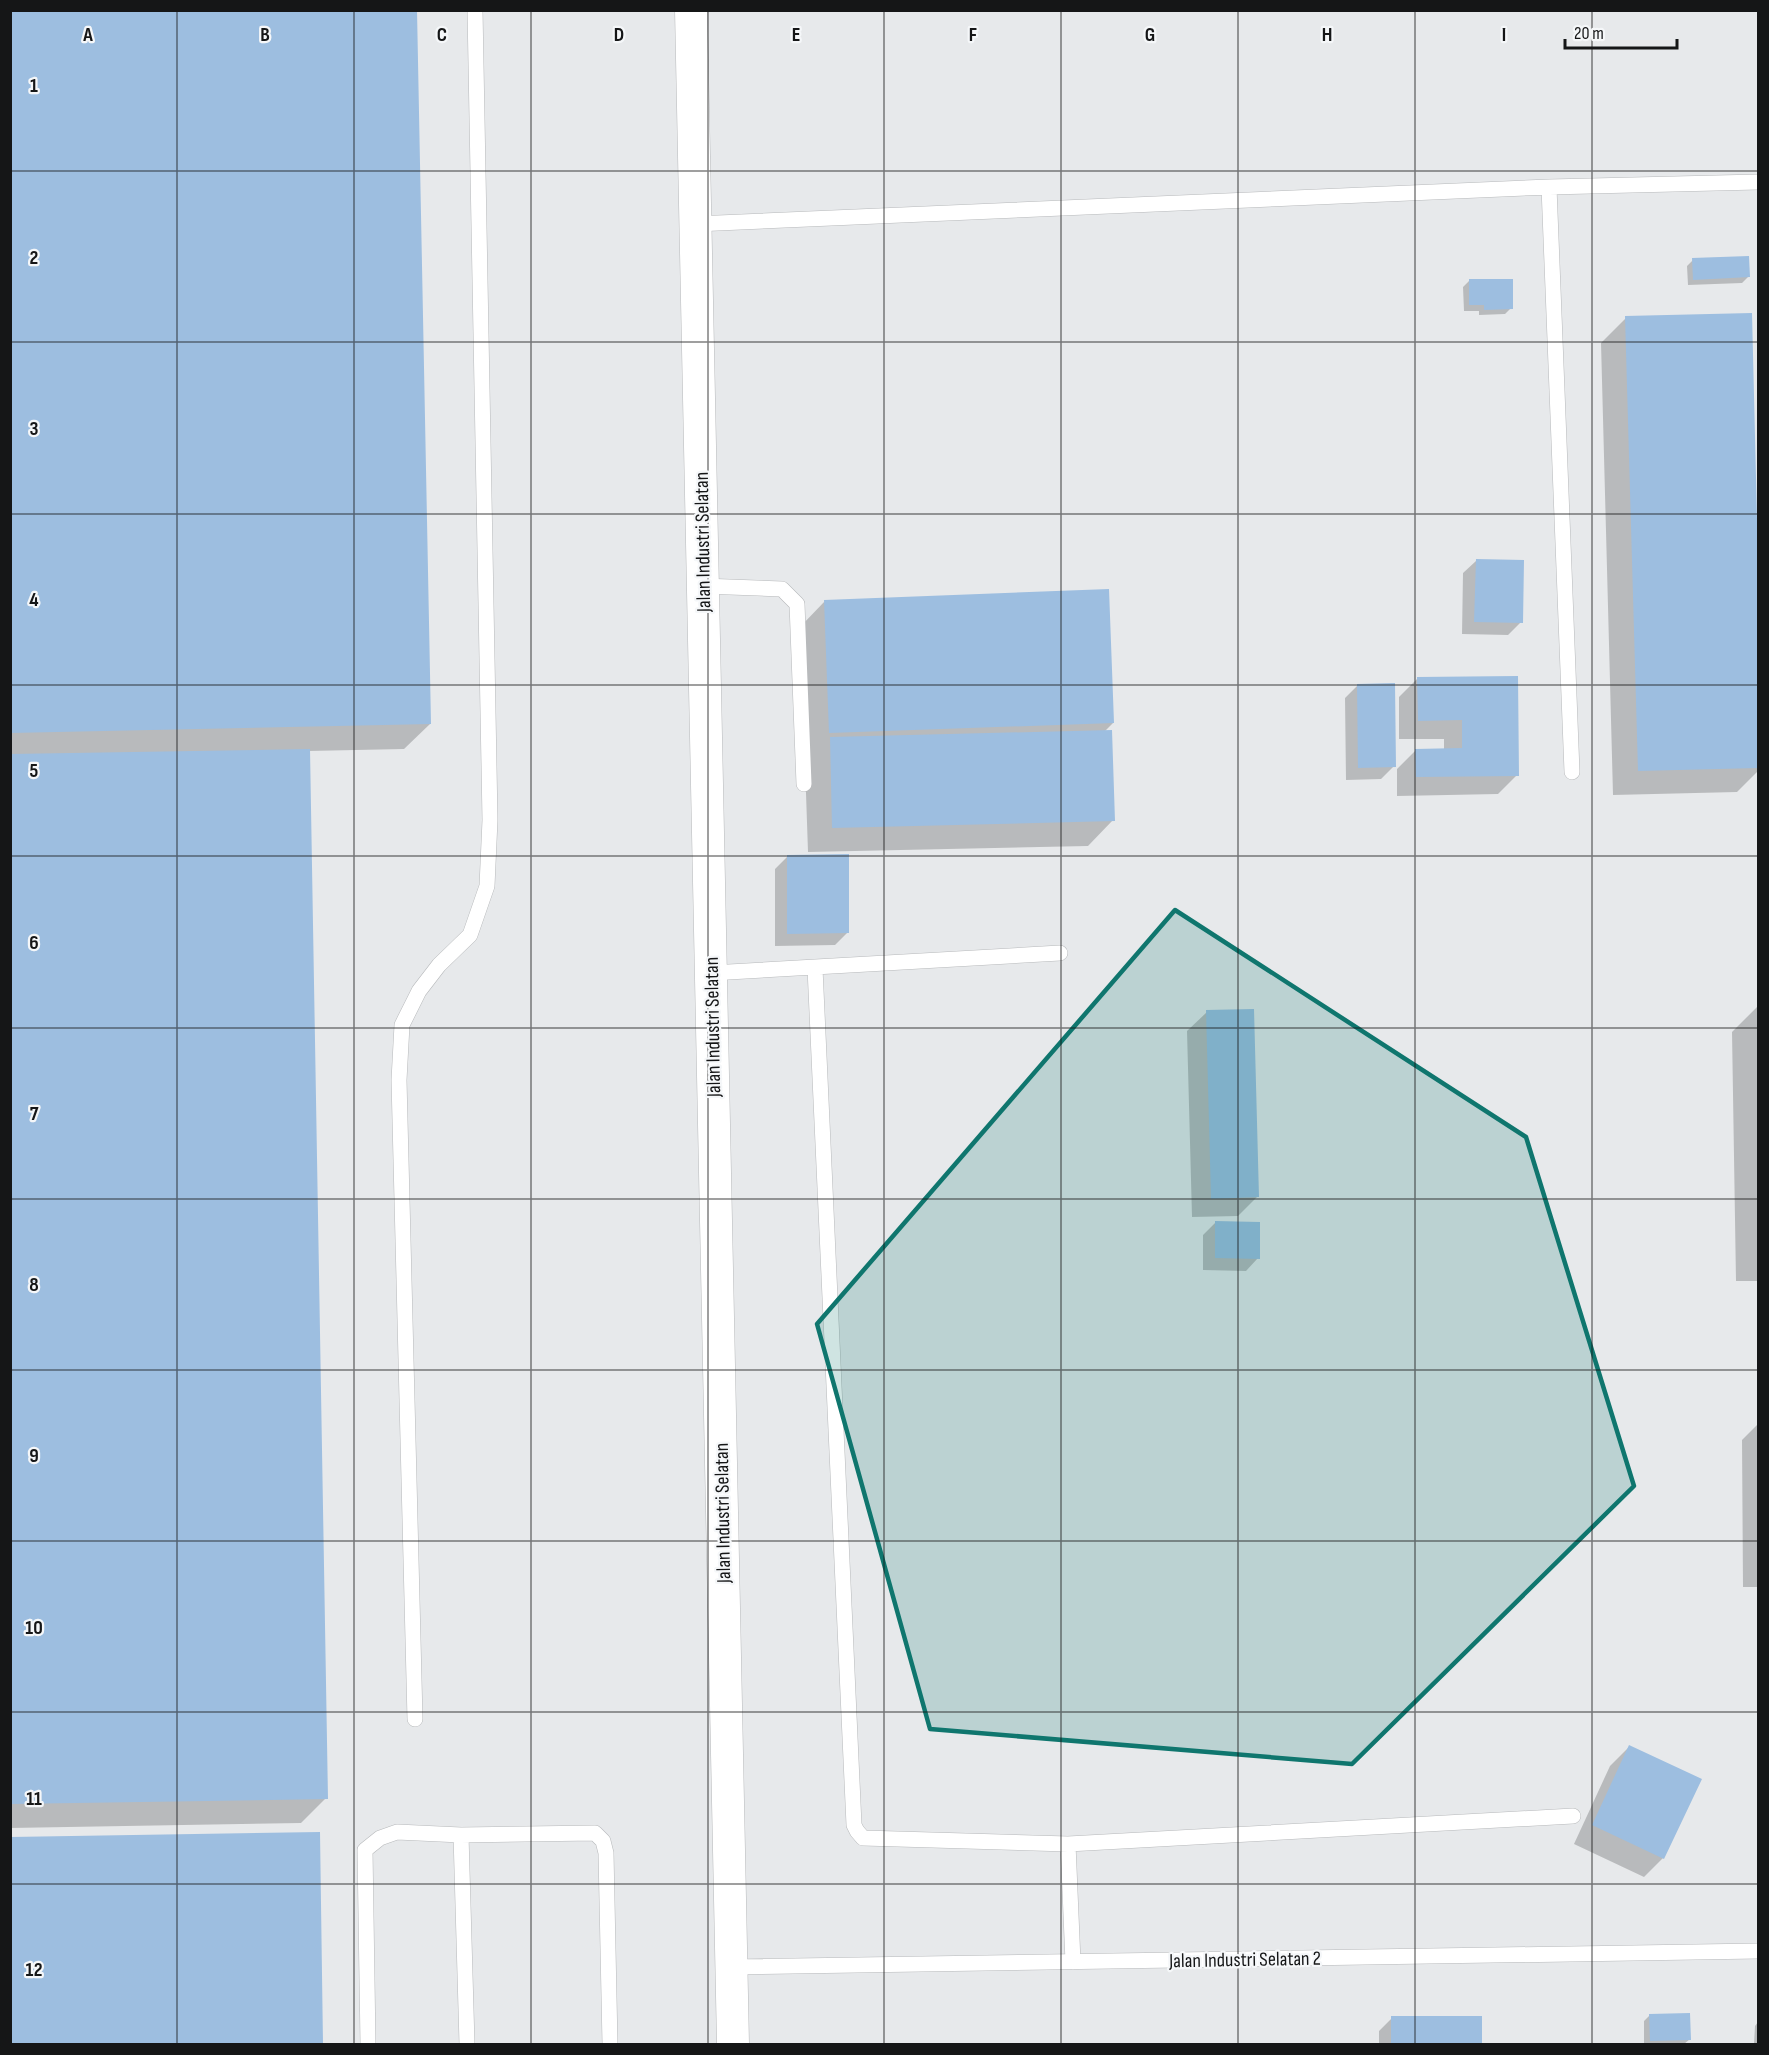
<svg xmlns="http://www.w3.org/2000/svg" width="1769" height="2055" viewBox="0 0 1769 2055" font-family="'Sofia Sans Condensed',sans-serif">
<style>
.shadow{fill:#0003}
.building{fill:#9dbee0}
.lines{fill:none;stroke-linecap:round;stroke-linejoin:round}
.service-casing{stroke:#b7b9bb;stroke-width:16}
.minor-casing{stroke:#b7b9bb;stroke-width:33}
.service{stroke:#fff;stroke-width:15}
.minor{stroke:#fff;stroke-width:32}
.marked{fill:#0f766e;fill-opacity:0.2;stroke:#0f766e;stroke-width:4.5;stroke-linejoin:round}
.grid{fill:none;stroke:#151617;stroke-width:1.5;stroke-opacity:0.55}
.labels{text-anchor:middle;stroke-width:4.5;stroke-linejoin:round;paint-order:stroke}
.street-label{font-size:20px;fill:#151617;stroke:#f5f7f9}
.grid-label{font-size:20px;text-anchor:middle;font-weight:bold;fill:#151617;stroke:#f5f7f9;stroke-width:4.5;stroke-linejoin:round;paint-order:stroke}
</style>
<rect width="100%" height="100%" fill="#e7e9eb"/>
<path class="shadow" d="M10,10L430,724L404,749L308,751L326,1798L301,1823L10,1828Z
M1693,260L1748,277L1742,283L1688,285L1687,266Z
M1469,281L1511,308L1505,314L1479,315V311H1464L1463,287Z
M1750,315L1758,614V771L1737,792L1613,795L1601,343L1626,318Z
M1476,561L1521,622L1508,635L1462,634L1463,573Z
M825,601L1113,723L1104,732L1113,820L1088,846L808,852L805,764L811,757L805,758L800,627Z
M1418,678H1517V775L1498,794L1397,796V769L1416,750H1444V739H1399V697Z
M1358,685L1394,766L1381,779L1346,780L1345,698Z
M787,857L848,932L835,945L775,946V869Z
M1757,1007L1758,1281H1736L1732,1032Z
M1207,1012L1257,1197L1238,1216L1192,1217L1187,1031Z
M1216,1222L1258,1258L1246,1271L1203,1270V1235Z
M1758,1424V1587H1743L1742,1440Z
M1629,1747L1663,1858L1644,1877L1574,1844L1610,1766Z
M318,1834L322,2044H10V1839Z
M1650,2015L1690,2039L1684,2044H1644V2021Z
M1392,2018L1481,2043L1379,2044V2031Z
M1758,2022V2044H1754L1755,2026Z"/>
<path class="building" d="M10,10H417L431,724L10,733Z
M1749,256L1750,277L1693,280L1692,258Z
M1469,279H1513V309L1484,310V305H1469Z
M1752,313L1758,560V768L1638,771L1625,316Z
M1476,559L1524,560L1523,623L1474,622Z
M1109,589L1114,723L829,733L824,600Z
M1518,676L1519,776L1416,777L1415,749L1462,748V720L1418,721L1417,677Z
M1395,683L1396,767L1358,768L1357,684Z
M1112,730L1115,821L832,828L830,737Z
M310,749L328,1799L10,1804V754Z
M849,854V933L787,934V855Z
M1254,1009L1259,1197L1211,1199L1206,1010Z
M1215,1221L1260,1222V1259L1215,1258Z
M1629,1745L1702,1779L1664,1859L1592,1825Z
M320,1832L323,2044H10V1837Z
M1690,2013L1691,2040L1650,2041L1649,2014Z
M1391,2016H1482V2044H1391Z"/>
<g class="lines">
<g class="service-casing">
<path id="service" d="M1549,187L1572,772
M695,224L1549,187L1758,182
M702,586L782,589L797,604L804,784
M815,968L854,1825L857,1831L863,1838L1068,1844L1573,1816
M711,973L1060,953
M415,1719L399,1080L402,1025L419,991L439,965L470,935L487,886L490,820L475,10
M461,1835L595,1833L603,1841L606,1853L610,2044
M1068,1844L1073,1962
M732,1967L1758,1951
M368,2044L365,1850L380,1838L397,1832L461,1835L467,2044"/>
</g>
<g class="minor-casing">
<path id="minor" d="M691,10L733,2044"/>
</g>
<use href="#service" class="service"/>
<use href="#minor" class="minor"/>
</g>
<path class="marked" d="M1175,910L1526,1137L1634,1486L1352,1764L930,1729L817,1324Z"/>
<path class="grid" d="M177,10V2044M354,10V2044M531,10V2044M708,10V2044M884,10V2044M1061,10V2044M1238,10V2044M1415,10V2044M1592,10V2044M10,171H1758M10,342H1758M10,514H1758M10,685H1758M10,856H1758M10,1028H1758M10,1199H1758M10,1370H1758M10,1541H1758M10,1712H1758M10,1884H1758"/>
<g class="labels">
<g class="street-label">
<text transform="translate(702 542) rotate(-91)" y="7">Jalan Industri Selatan</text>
<text transform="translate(712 1027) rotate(-91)" y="7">Jalan Industri Selatan</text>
<text transform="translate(722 1513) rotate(-91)" y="7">Jalan Industri Selatan</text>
<text transform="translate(1245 1959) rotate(-1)" y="7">Jalan Industri Selatan 2</text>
</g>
</g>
<g class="grid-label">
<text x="88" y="41">A</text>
<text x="265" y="41">B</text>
<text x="442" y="41">C</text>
<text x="619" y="41">D</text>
<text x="796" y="41">E</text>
<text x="973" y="41">F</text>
<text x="1150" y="41">G</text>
<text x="1327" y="41">H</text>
<text x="1504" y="41">I</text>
<text x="34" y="92">1</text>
<text x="34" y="264">2</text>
<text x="34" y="435">3</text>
<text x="34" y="606">4</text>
<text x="34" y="777">5</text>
<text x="34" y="949">6</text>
<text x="34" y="1120">7</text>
<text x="34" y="1291">8</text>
<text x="34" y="1462">9</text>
<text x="34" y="1634">10</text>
<text x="34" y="1805">11</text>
<text x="34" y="1976">12</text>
</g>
<rect width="1769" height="2055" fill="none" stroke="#151617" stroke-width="24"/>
<path d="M1565 39v9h112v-9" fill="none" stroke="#151617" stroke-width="3"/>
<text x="1574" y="39" font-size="18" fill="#151617" stroke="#f5f7f9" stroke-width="4.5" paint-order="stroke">20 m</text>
</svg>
